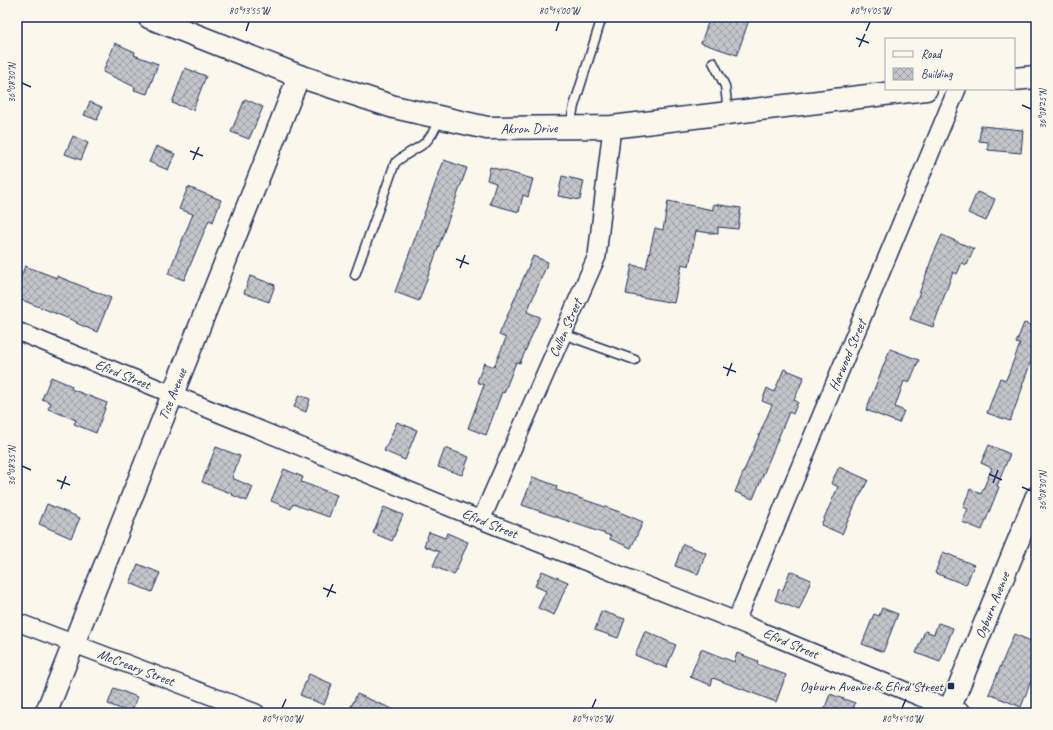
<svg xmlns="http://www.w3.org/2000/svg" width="1053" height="730" viewBox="0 0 1053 730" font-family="Caveat,sans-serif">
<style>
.building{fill:url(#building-cross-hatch);stroke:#1b2f5e}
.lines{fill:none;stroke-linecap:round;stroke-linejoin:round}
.service-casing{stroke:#1b2f5e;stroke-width:11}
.minor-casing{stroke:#1b2f5e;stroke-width:20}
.tertiary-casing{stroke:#1b2f5e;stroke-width:24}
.secondary-casing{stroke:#1b2f5e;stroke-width:25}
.service{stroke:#fbf7ec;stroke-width:8}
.minor{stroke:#fbf7ec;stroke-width:17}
.tertiary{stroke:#fbf7ec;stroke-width:21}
.secondary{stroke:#fbf7ec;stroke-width:22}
.ticks{fill:none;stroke:#1b2f5e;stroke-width:1.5}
.poi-dot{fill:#1b2f5e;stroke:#fbf7ec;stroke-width:1.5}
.labels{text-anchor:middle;stroke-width:3;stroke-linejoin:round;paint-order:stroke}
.street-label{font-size:14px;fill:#1b2f5e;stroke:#fbf7ec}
.poi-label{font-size:14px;fill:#1b2f5e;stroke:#fbf7ec;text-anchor:end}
.neatline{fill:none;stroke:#1b2f5e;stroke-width:1.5}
.ticks-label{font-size:10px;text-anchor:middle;fill:#1b2f5e}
</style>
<defs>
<pattern id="building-cross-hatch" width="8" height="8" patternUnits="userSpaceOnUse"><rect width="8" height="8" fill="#c3c5c9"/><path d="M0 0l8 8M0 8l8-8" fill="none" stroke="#9ea0a6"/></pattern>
</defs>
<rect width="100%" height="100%" fill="#fbf7ec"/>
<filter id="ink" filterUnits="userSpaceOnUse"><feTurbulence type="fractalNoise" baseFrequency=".025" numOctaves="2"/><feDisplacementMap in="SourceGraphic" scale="8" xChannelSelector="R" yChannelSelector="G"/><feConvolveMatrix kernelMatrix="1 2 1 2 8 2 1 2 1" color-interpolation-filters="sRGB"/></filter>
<g filter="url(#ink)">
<path class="building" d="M710,17H750L737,55L701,43Z
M115,43L135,52L134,55L158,64L147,94L134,90L135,87L103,72Z
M185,68L206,76L193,110L172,103Z
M245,99L263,107L249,139L231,132Z
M90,102L102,107L97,120L84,115Z
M981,126L1023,130L1021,153L988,150V142L979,141Z
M73,136L88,143L81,160L65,154Z
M156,146L175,154L168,170L149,162Z
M444,160L467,168L419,301L395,292Z
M490,167L533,179L528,197L523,195L519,212L490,204L496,183L487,180Z
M562,176L584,181L580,200L558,196Z
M188,187L221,200L213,222L209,220L184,280L168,274L193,214L179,209Z
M977,192L995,199L986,221L968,213Z
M668,201L713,210V204L741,208L738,229L718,227V234L696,231L689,266L682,264L674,303L626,294L632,265L646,268L655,228L663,230Z
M942,235L974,249L967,265L962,263L957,274L953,272L933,327L910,319L933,255Z
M533,256L548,262L527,312L540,317L520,363L516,362L504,393L502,392L486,435L468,428L484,385L477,382L484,363L494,367L506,338L499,335Z
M25,266L57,278V276L111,298L97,332L76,323L77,322L17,298V287Z
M250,276L275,285L269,302L244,293Z
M1024,323L1036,327V348L1022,386H1023L1010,421L987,413L1000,378L1006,380L1020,344L1016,343Z
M890,349L919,360L909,383L904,381L895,407L904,411L899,423L866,410Z
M784,369L804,377L794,400L798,402L793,414L789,412L753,499L735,492L772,405L762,401L767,388L774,392Z
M51,377L72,386L71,389L107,403L96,433L74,424L76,420L48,409L51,403L42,399Z
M299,395L310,399L306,412L294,407Z
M397,422L417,430L405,460L384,451Z
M989,445L1010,454L997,486L999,487L982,530L962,522L968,509L963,507L970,489L981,494L992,468L981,463Z
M216,447L240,456L232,478L253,487L247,501L232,495L233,494L202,482Z
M445,448L469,457L462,475L438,467Z
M839,467L868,480L860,496H859L842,534L821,525L838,487L831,483Z
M284,469L303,477L301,482L337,495L329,517L293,504L291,509L271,501Z
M533,477L557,486L556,490L617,511L643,522L631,548L610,539L611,536L522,505Z
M47,504L80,518L71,538L39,524Z
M384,507L403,515L392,541L373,533Z
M429,532L445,538L447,533L468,542L454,575L433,566L439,552L424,546Z
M683,544L706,553L698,574L675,566Z
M943,552L974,565L966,585L935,573Z
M138,564L160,573L152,592L130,583Z
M542,571L568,582L554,615L538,608L546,591L535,586Z
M790,571L811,580L799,610L775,600L779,589L783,590Z
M882,608L898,614L883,652L862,644L874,614L879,616Z
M601,611L625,619L618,638L595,630Z
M938,623L953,628L940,662L916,653L925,631L934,634Z
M645,631L676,645L666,668L635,655Z
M1014,634L1036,643V668L1021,707L989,694Z
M701,649L734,662L737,653L758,661L757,664L786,675L776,702L713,678L711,685L690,677Z
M309,674L332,684L324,705L300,695Z
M114,688L137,697L131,713L108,704Z
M357,694L402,713H348Z
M830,694L855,703L852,713H823Z"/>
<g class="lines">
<g class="service-casing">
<path id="service" d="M713,62L725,86L728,112
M570,126L574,106L602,17
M355,275L395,163C404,155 413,151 422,145C431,139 435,128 440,119
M563,334L635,360"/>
</g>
<g class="minor-casing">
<path id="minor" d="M17,331L481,520L736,621L920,697L963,713
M481,520L597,256L612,127
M736,621L957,89
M17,622L256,713"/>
</g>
<g class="tertiary-casing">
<path id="tertiary" d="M46,713L299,76
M948,713L1036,497"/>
</g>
<g class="secondary-casing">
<path id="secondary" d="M149,17L299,76L394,107L487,128L612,127L926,89
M1014,79L1036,77"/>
</g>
<use href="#service" class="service"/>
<use href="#minor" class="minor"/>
<use href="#tertiary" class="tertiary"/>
<use href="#secondary" class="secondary"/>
</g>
</g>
<path class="ticks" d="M246,31L249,22M556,31L559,22M866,31L870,22M856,38L869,43M859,47L865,34M22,83L31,87M1022,105L1031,109M190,151L203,156M193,160L199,147M456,259L469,264M460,268L465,255M723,367L736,372M727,376L732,363M22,466L31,470M989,474L1002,480M57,480L70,485M993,483L998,470M1022,487L1031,491M61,489L66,476M323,588L336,593M327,597L333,584M282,708L286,699M592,708L596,699M902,708L906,699"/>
<rect class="poi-dot" x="947" y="682" width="8" height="8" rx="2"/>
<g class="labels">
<g class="street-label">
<text transform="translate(529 128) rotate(-1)" y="5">Akron Drive</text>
<text transform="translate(565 328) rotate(-66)" y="5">Cullen Street</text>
<text transform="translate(847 355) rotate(-67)" y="5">Harwood Street</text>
<text transform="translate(123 374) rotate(22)" y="5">Efird Street</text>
<text transform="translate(172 394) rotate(-68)" y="5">Tise Avenue</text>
<text transform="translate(490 523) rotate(22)" y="5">Efird Street</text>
<text transform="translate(992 605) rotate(-68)" y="5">Ogburn Avenue</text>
<text transform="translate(791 643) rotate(23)" y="5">Efird Street</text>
<text transform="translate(136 667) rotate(21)" y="5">McCreary Street</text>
</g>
<g class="poi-label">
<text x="943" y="691">Ogburn Avenue &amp; Efird Street</text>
</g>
</g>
<rect width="1053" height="730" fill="none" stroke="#fbf7ec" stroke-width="44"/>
<rect x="885" y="38" width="130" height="52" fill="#fbf7ec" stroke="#a1a7b3"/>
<rect x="893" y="51" width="20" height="6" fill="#fbf7ec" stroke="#a1a7b3"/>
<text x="921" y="58" font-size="12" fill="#1b2f5e">Road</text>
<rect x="893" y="68" width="20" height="12" fill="url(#building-cross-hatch)" stroke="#a1a7b3"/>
<text x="921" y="78" font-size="12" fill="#1b2f5e">Building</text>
<rect x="22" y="22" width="1009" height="686" class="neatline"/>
<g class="ticks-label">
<text x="249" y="14">80°13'55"W</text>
<text x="559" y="14">80°14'00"W</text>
<text x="870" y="14">80°14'05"W</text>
<text transform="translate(11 83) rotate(-90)" y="4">36°08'30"N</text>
<text transform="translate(1042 109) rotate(-90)" y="4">36°08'25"N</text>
<text transform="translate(11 466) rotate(-90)" y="4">36°08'35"N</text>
<text transform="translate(1042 491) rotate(-90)" y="4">36°08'30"N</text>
<text x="282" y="722">80°14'00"W</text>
<text x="592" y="722">80°14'05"W</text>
<text x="902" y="722">80°14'10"W</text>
</g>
</svg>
